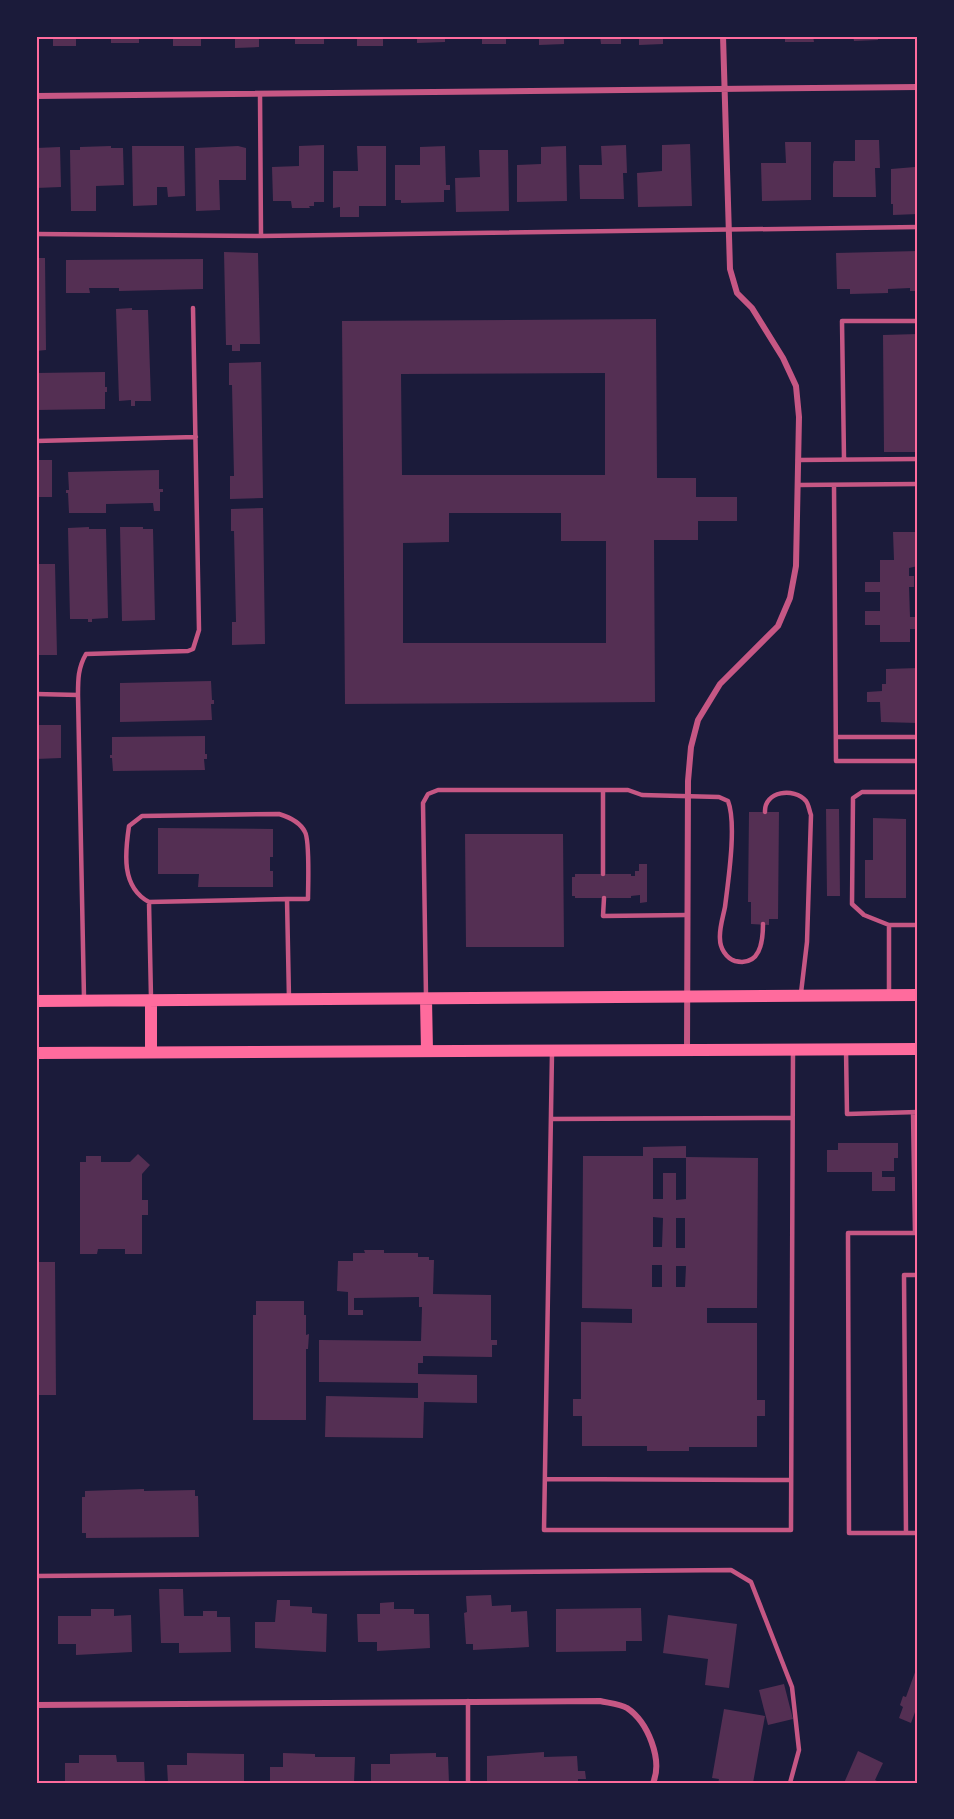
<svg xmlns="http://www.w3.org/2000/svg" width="954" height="1819" viewBox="0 0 954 1819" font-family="Figtree,sans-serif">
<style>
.building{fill:#542f53;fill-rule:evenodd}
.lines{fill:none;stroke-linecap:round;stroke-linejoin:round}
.service{stroke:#c65784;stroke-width:4.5}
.minor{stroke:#c65784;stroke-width:6}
.secondary{stroke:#ff6b9d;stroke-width:12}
.neatline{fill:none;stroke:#ff6b9d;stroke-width:2}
</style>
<rect width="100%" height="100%" fill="#1b1b3a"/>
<path class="building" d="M53,36H76V46H53Z
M111,36H139V43H111Z
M173,36H201V46H173Z
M235,36H259V47L235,48Z
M295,36H324V44H295Z
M357,36H383V46H357Z
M417,36H445V42L417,43Z
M482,36H506V44H482Z
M539,36H564V44L539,45Z
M600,36H621V44H601Z
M639,36H663V44L639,45Z
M785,36H813L814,42H785Z
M853,36H878V40L854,41Z
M855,140H879L880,168H875L876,197H833V164L834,161H855Z
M915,140H918V214L893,215V204H891V169L915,167Z
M785,142H811V200L762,201L761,163H786Z
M690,144L692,206L638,207L637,173L662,171V145Z
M324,145V202H314V206H309L310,208H292L291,201H273L272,167L299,166V146Z
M626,145L627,173H623L624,199H580L579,165H602L601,146Z
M111,146V148H123L124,185L96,186V211H71L70,150H80V147Z
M132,146H184L185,196L168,197L167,187H157V205L133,206Z
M238,146L246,148V180H219L220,210L196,211L195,148Z
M357,146H386V206H359V217H340V207L333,208V171H358Z
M445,146L446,185H450V190H444V202L401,203V200H395V165H420V147Z
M566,146L567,201L517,202V165L541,164V147Z
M60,147L61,187L36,188V148Z
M479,150H508L509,211L456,212L455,178L480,177Z
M918,251V291H910V288L888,289V293L850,294V289H837L836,253Z
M224,252L258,253L260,344H240V351H232V345H226Z
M36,258H45L46,350L36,351Z
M203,259V289L119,291V288H89L90,293H66V260Z
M132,308V310H148L151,401H135V406H131V400L119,401L116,309Z
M656,319L657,478H696V497H737V521H698V540H654L655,702L345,704L342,321ZM605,373V475H402L401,374ZM449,513H561V541H606V643H403V543L449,542Z
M918,334V452H884L883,335Z
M261,362L263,498L230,499V476H234L232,385H229V363Z
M105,372V387H107V392H105V409L36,410V373Z
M36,460H52V497H36Z
M159,470V489H163V492H160V511H154L153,503L106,504V513H69L68,493H66V490H69L68,472Z
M263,508L265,644L232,645V622H236L234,531H231V509Z
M916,517H918V566L909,568V576H914V587H909L910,617H915V629H910V642H880V625H865V611H880V592H865V582H880V560H894L893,532H916Z
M89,527V529H106L108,618L92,619V622H88V619H70L68,528Z
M120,527H143V529H153L155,620L122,621Z
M36,564H55L57,655H39V658H36Z
M918,668V723L881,722L880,702H867V692L882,691V684H886V669Z
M211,681L212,700H214V704H211L212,720L120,722V683Z
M36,725H61V758L36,759Z
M205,736V754H207V759H204L205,770L113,771L112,758H110V755H112V737Z
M826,809H839L840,896H827Z
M749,812H779L778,919H769V925L751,924V902H748Z
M873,818L906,819V898H865V860H873Z
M158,828L273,829V857H270V871H273V887H198L199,874H158Z
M465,834H563L564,947H466Z
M639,864H647V902L640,903V895L631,896V898H575V896H572V877H575V874H631V876H635V871H639Z
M838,1143H898V1158H894V1171H882V1177H895V1191H872V1172H827V1150H838Z
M686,1146V1157L758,1158L757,1308H707V1323H757V1400H765V1416H757V1447H689V1451H647V1446H582V1416H573V1399H581V1322L632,1323V1309L582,1308L583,1156H643V1147ZM653,1158H686V1199L676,1200V1173H663V1199H653ZM653,1217L663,1218L662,1247H653ZM676,1218H685V1248H676ZM652,1265H662V1287H652ZM676,1266H686L685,1287H676Z
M138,1154L150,1165L142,1174V1200H148V1215H142V1254H125V1249H98L97,1254H80V1162H86V1156H101V1162H130Z
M364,1250H384V1253H418V1257H429V1260H434L433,1294L491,1295V1340H497V1345H492V1357L423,1356V1363H418V1374L477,1375V1403L424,1402L423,1438L325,1437L326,1396L418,1398V1383L319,1382V1340L421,1341L422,1307H419V1297L354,1298V1310H363V1315H348V1292L337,1291L338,1261H353V1253H365Z
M36,1262H55L56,1395H36Z
M256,1301H304V1315H306V1335L309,1334L308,1349H306V1420H253V1315H256Z
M144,1489V1491L195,1490V1496H198L199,1537L86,1538V1533H82V1497H85V1491Z
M159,1589H183L184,1616H203V1611H217V1617H230L231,1652L179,1653V1643H161Z
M491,1595L492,1606L511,1605V1612L527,1611L529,1647L473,1650V1644H466L464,1613L467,1612L466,1596Z
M277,1600H290V1606L312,1607V1613L327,1614L326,1652L255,1648V1622H275Z
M394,1602V1609H414V1614H429L430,1648L377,1651V1642H358L357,1614H380V1603Z
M641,1608L642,1641H626V1651L556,1652V1609Z
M91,1609H114V1616L131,1615L132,1652L76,1655V1644H58V1616H91Z
M668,1615L737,1624L729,1688L705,1685L708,1659L663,1653Z
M918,1664V1704L911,1723L899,1718L903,1707L900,1705L903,1696L906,1697Z
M784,1684L793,1719L768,1725L759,1690Z
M724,1709L765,1716L753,1783H718L719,1779L712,1778Z
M858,1751L883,1763L875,1780L881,1783H844Z
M544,1752V1757L577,1756L578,1771H585L586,1779H578V1783H487V1756Z
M187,1753L244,1754V1783H168L167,1765H187Z
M283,1753L315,1754V1757H355L354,1783H270V1767H283Z
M436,1753V1757H448L449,1783H371V1764H390V1754Z
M79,1755H116L117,1762H144L145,1783H65V1763H79Z"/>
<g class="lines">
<path class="service" d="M260,94L261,236
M36,234L261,236L918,227
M36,441L196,437
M844,459L842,321H918
M798,460L918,459
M798,485L918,484
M834,485L836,761H918
M36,694L78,695
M836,737H918
M765,812C764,791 794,787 806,801C809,805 809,810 811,815L807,942L801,993
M603,874V790
M604,898L603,916L687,915
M149,902C121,887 125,853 129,826L142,816L279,814C289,817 300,822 305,832C310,841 308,886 308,899H287
M36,924L37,1000
M889,925L864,915L852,904L853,798L862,792H918
M889,993V925H918
M426,996L423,803L428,794L438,790H628L642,795L719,797L728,801C737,824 728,882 725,907C723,917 719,929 720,939C720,948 726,958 735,961C760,967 763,942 763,924
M84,998L78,695C78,679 78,668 86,654L188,651L193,649L199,630L193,308
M151,998L149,902L287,899L289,999
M846,1049L847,1114L918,1112
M552,1053L544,1530H791L793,1050
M913,1113L915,1233
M551,1119L792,1118
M918,1233H848L849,1533H918
M545,1479L791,1480
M906,1533L904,1275H918
M36,1576L731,1570L751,1582L792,1687L799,1750L790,1783
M468,1701V1783"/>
<path class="minor" d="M36,96L918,87
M687,1050L688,781L691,747L698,720L720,684L778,626L790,598L796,566L799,417L796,386L783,358L752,308L737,293L730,269L723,36
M36,1705L600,1701C608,1703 620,1704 627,1708C648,1722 663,1760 653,1783"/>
<path class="secondary" d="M426,999L427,1051
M36,1001L918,995
M151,1052V1000
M36,1053L918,1049"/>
</g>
<rect width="954" height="1819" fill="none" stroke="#1b1b3a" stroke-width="75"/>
<rect x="38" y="38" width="878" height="1744" class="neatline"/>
</svg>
